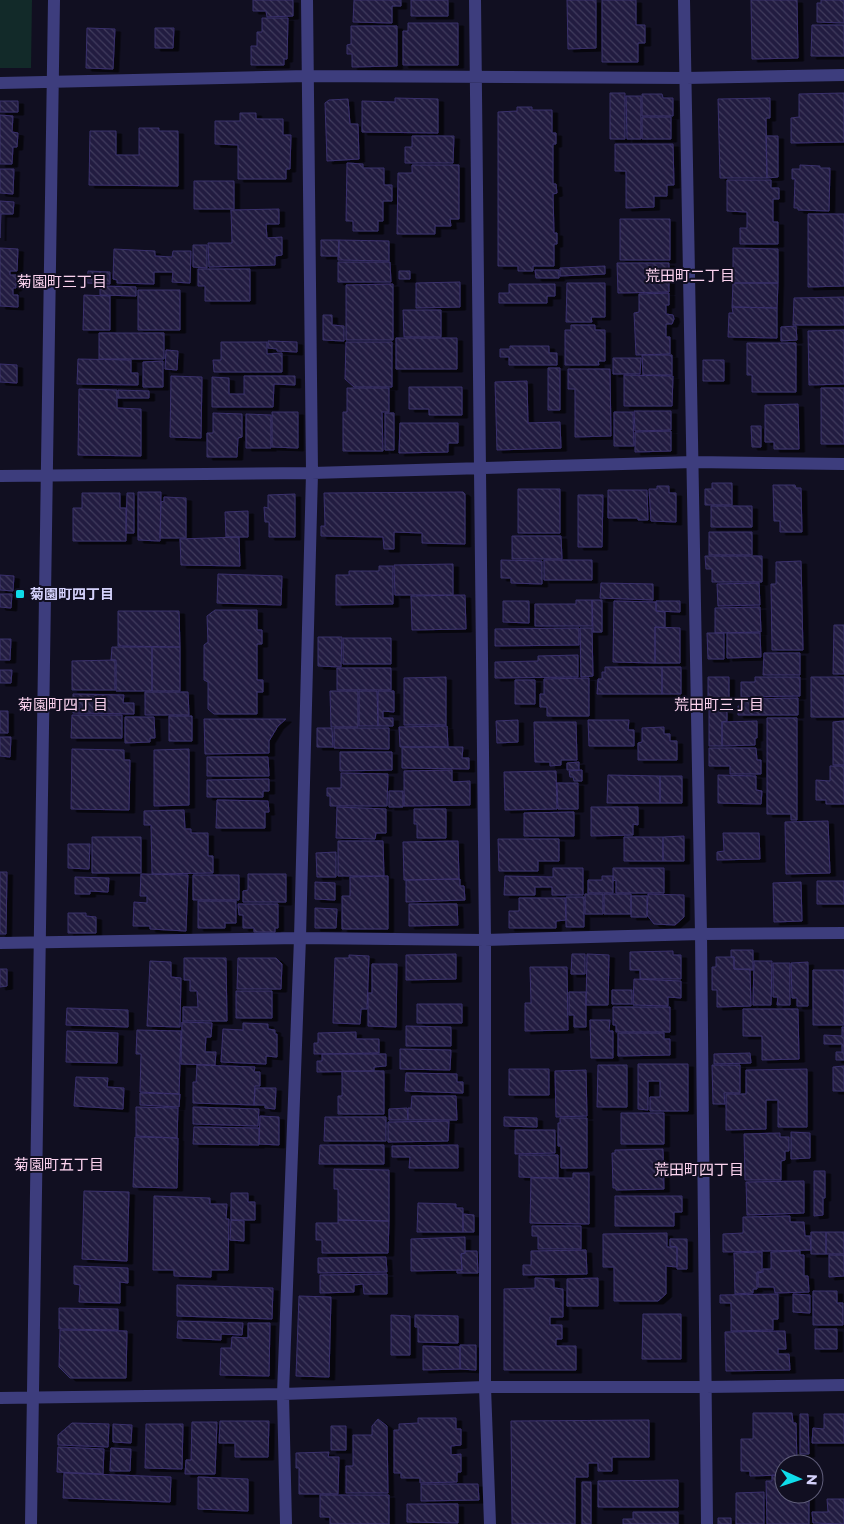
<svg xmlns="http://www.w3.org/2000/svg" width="844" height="1524" viewBox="0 0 844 1524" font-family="Montserrat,'Noto Sans JP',sans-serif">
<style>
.green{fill:#122a29}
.building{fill:url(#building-back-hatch);stroke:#39306b;filter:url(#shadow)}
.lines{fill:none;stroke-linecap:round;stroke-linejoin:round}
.minor{stroke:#3d3d7d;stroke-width:12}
.poi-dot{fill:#0fdcea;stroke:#110f21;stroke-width:2}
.labels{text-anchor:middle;stroke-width:4;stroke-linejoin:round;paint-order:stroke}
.poi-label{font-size:14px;font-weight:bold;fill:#d5d2fc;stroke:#110f21;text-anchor:start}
.neighbourhood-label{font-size:15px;fill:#fcd3ef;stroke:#110f21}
</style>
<defs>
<pattern id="building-back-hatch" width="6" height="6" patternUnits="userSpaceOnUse" patternTransform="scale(1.25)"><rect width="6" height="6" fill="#221c41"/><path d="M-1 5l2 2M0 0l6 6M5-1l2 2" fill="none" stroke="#413c5d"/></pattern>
<filter id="shadow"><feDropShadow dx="5.5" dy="3" stdDeviation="0" flood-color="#0009"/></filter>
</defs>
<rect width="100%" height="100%" fill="#110f21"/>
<path class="green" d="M0,0H32L31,68H0Z"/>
<path class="building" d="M253,0H293V16L267,17L266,11H253Z
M354,0H401V6H392V23L353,22Z
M411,0H448V16H411Z
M567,0H596V48L568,49Z
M602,0H636V25H645V43H638V62H602Z
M751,0H797L798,58L752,59Z
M821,0H844V23L817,22V3H821Z
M262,18H288L287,59H284V65H251V46H257V32H262Z
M408,23H458V65H403V31H408Z
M812,25H844V56H811Z
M351,26H397V66L352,67V54H347V45L351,44Z
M87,28L115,29L113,69L86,68Z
M155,28H174L173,48H155Z
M610,93H625V139H610Z
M844,93V142L791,143V118L799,117V94Z
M642,94H662L663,98H673V116H642Z
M626,96H641V139H627Z
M395,98L438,99V133L362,132V101L395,102Z
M770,98V118H766L767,178H720L718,99Z
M348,99L350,124H358L359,159L327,161L325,103L329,100Z
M0,101H18V112H0Z
M517,107H532V110H552V133H556V144H553V184H556L557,193L553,194L554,233H557V244H554V266H533V271H518V266H498V112L517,111Z
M240,113H256V119H283V135H291L290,169H286V179H238V145L215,144V121H240Z
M0,115L13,116L12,132L18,133L17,147H13L12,164H0Z
M642,117H671V139H642Z
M139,128H159V131H178V186L89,185L90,131H116V155H139Z
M412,136H454L453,163H405V147H412Z
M766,136H778V177L767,178Z
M615,144H673L674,185H667V196H654V207L626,208V171H615Z
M347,163L363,164V168H384V185H392V201H383V221H378V231H353V221H346Z
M412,165H459V219H450L451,226H435V234H397L398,173H412Z
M800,165L820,166V168H830L829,211L798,210V208H794L795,179H792V169H800Z
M0,169H14L13,194L0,193Z
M727,180H771V188H779V199H773V222H778V244H740V228H747V212L727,211Z
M194,181H234V209H194Z
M0,201L14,202L13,214H1L0,238Z
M279,209V224H266L267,238L282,237V255L275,256V265L209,267L208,243H232L231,210Z
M808,214H844V286L808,287Z
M620,219H670V260H620Z
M321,240H339V256H321Z
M339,240L389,241V261L338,260Z
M193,245H207V268L193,267Z
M0,248L18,249L17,271H10V275H16V288H13V295H18V307L0,306Z
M733,248L778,249V283H733Z
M114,249L155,251V256L172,257L173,251H191L190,283L172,282L173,272H154V284L117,283V280L113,279Z
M338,262H390L391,282H338Z
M617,263H669V292L618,293Z
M605,266V274L560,276V268Z
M198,269H250V301H205V286H198Z
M535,270H559V278H536Z
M88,271L110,272V284L87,283Z
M399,271H410V279H399Z
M460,282V307L416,308V283Z
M567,283H605V317H591L592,322H566Z
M733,283H778L777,308L732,307Z
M393,284V340H346V285Z
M509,284H555V296H547V303H499V293H509Z
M100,286L136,287V296L100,295Z
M138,290H180V330H138Z
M669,293V305H666V314L673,315L674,319L672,324H666V337H670V354L636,355L634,313L639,312V294Z
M84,295L110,296V330H83Z
M844,297V325H793L794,298Z
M732,307L777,308V338L728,337L729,313H733Z
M403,310H441V337H404Z
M323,315H332V325L344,326V341L323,340Z
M571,325H595V330H605V361H598L599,365H565V330H571Z
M796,326L797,340L781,341V327Z
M844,330V384L809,385L808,331Z
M99,333H164V359H99Z
M396,338H457V369H396Z
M268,341L297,342V352L277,351V349L268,348Z
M221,342H267V354L282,353V372H214L213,360H221Z
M346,342H392V387H354L345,379Z
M747,343H796V392H752V375H747Z
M510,346H549V353H557V365H509V357H500V349H510Z
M166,350L178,351L177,370L165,369Z
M642,355H672V375H643Z
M613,358H641L640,374H613Z
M78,359L131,360V373H138V385L77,384Z
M703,360H724V381H703Z
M163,361V387H143V362Z
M0,364L17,365V383L0,382Z
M548,368H560V410H548Z
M568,369H610L611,436L575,437V389H568Z
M624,375L673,376L672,406H624Z
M171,376L202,377L201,438L170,437Z
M244,376H295V385L274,384L273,407H212V377L229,378V394H244Z
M527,381L528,423L560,422L561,448L497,450L495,382Z
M409,387H462V415H429V409H409Z
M347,388H389V412H382L383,451H343V412H347Z
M821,388H844V444H821Z
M79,389L117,390V408L141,409V456L78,455Z
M118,390L149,391V398H118Z
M798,404L799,449H774V442H765V405Z
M634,411H671V430L635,431Z
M272,412H298V448L272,447Z
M614,412H633L634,446H614Z
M213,413L242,414V437L238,438L237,457H207V433H213Z
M385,413H394V450H385Z
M246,414L271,415V448H246Z
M400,423H458V443H448V452L399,453Z
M751,426H761V447H752Z
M671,431V451L635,452V432Z
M712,483H732V505H705V489H712Z
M773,485H795L796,488H801L802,532H780V521H774Z
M657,486H669V493H676V522L651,521L649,489H657Z
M518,489H560V533H518Z
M608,490H647L648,520H638V518H608Z
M138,492H161L160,541L138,540Z
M463,492L465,494V544L422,543V533L394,532V549H384L383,537L321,536V526H325L324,493Z
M82,493H120V508H126V541H73V508H82Z
M127,493H134V533H126Z
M295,494V537H269V522H265L264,507L268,508V495Z
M578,495H603L602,547H578Z
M164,497L186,498V538H160L161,502L164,501Z
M711,506H752V527H711Z
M248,511V537H226L225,512Z
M709,532H752V555H709Z
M512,536H561L562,559H512Z
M239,537L240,566L181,565L180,539Z
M705,556H762V582H712V569H706Z
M501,560L542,561V584L511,583V578H501Z
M544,560H592V580H544Z
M801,561L803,650H772L771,584H776V562Z
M453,564V595H395L394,565Z
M379,566H393V604L336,605V575H349V571H379Z
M218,574L282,576L281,605L217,603Z
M0,575L14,576L13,591L0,590Z
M601,583L653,584V600L600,598Z
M759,583L760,605L718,606L717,584Z
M0,594H12L11,608L0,607Z
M465,595L466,629L412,630L411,596Z
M576,600H592V626H535V604H576Z
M592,600H602V632H593Z
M503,601H529V623L503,622Z
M614,601L656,602V611L665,612V628L655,627V663L613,662Z
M656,601H680V612L656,611Z
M760,607L761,632L715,633V608Z
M215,610H257V630H262V644H257V680H263V692H257V714H214L208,709V682L204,680V645L208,642L207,616Z
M118,611H179L180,647L118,646Z
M834,625H844V674H833Z
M655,627L680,628V663H655Z
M579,628V645L495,646V629Z
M580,628H592L593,676L581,677Z
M707,633H724V659H708Z
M727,633H760L761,657L727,658Z
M318,637H342L341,667L318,666Z
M343,638H391V664H343Z
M0,639H11L10,660H0Z
M112,647H152V691H116V660H111Z
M152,647H180V691H152Z
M764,653H800V675H763Z
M578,655V677L495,678V662L538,661V656Z
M115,660V690H72V661Z
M605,667H662V694H597L598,679H602V672H605Z
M662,667H681V694H662Z
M337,668H391V690H337Z
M0,670H12L11,683H0Z
M446,677V725H404V678Z
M708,677H729V698H708Z
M755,677H800V696L741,697V682H755Z
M811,677H844V717H811Z
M589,678V716H547V707H540V694H544V679Z
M515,680H535V704H515Z
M330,691H358V727H331Z
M359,691H377L378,726H359Z
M378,691H394V712L383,711V718H393V726H378Z
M145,692H188L189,715H145Z
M73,694L124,695L123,703H134V714L73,713Z
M798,698V715H738V706H742V701H745V699Z
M709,710L727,711V721L722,722V746H709Z
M0,711H8V733H0Z
M72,715H122V738H71Z
M169,716H192V741H169Z
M125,717H154L155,738H150V742L125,743Z
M767,718H797V820H791V814H767Z
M204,719H286L278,726L269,741V753L205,754Z
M518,720V742L497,743L496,721Z
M588,720H629L628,730H634V746H589Z
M757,721V738H755V745L722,746V722Z
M844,721V765H833V722Z
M534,722H576L577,760H561V765L550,766V762H535Z
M447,726L448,747H400L399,727Z
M664,727V734H670V741H677V760H638V743L642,742V728Z
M317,728H332L333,747H317Z
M334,728H389V749L334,748Z
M0,737H11L10,757L0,756Z
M402,747H463L462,758H469V769L402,768Z
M709,748H756L757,760H761V774H730V766H709Z
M72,749L124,750V760H130L129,810L71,809Z
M189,749V805L154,806V750Z
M340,752H392V770L340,771Z
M207,757H268L269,776H207Z
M579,762V770H567V763Z
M830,766H844V804H826V800H816V780L830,781Z
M452,770V782L470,781V805L404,806V771Z
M582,770V781H574L573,777H570L569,771Z
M556,771L557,809L505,810L504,772Z
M341,773L388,774L387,806H330V796H327V788H341Z
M608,775L660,776V803H607Z
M718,775L756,776V790L762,791L761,804L718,803Z
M660,776H682V803H660Z
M269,779V791H263V797H207V780Z
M557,783H578V809H558Z
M389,791H403V807H389Z
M217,800L268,801L269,812H265V828H216Z
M337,807L386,809V833H376L375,839L336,838Z
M591,807H638V825L633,824V835L591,836Z
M414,809H446V838H417V824H414Z
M184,810L185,829H191V833H208V856H213V873L152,874L151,825H144V811Z
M574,812V836H524V813Z
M828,821L830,873L786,874L785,822Z
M723,833H759L760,859L717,860V852L724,851Z
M684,836V861H663V837Z
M92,837H141V873H92Z
M624,837H663V861H624Z
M498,839H559V861H538V871H499Z
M338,841H383L384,876H338Z
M458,841L459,879L404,880L403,842Z
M68,844H90L89,869L68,868Z
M336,852V877H317L316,853Z
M553,868H583V895H552V887H535V895H504L505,876L553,877Z
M613,868H664V893H616V880L613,881Z
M0,872H7L6,934H0Z
M141,874L188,875L186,931L150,929V926H133L134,902L147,903V896H140Z
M248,874H286V902H243V891L248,890Z
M193,875H239V900H193Z
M388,876V929H342V896H350V877Z
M602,876H613V893H588V880H602Z
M75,877L109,878L108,892L90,891V894H75Z
M460,879V886H464L465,900L406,902V880Z
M817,881H844V904H817Z
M315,882L335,883V900L315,899Z
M801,882L802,921L774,922L773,883Z
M585,894H603V914H585Z
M604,894H631V914H604Z
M648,894L684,895V917L675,925L654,924L647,915Z
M631,896H647V917H631Z
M566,897H584V927H566Z
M519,898H565L566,920L556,921V928H509V911H519Z
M198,901H236V923H225V928H198Z
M238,904H278V928H275V932H254V928H243V915H239Z
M409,904H457L458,925L409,926Z
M315,908L337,909L336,928H315Z
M68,913H86V916L96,917V933H68Z
M731,950H753V970L734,969V957H731Z
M673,951V955H681V979H640V970H630V952Z
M456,954V979L406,980V955Z
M572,954H585V974H571Z
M587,954L609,955L608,1005H586Z
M349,955L369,956L367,1009H361L360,1024L333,1023L335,958H349Z
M716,957H734V969H750L751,1006L717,1007V990H712V967H716Z
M184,958H226L227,1021H183V1007H198L197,991H190V980H184Z
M238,958H276L282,964L281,989H237Z
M150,961L171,962V977L181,978L180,1027L147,1026Z
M754,961H772L771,1005H753Z
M808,962V1006H797V998H792L791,963Z
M773,963H790V1005H777L778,997H773Z
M372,964H397L396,1027L368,1026V993H372Z
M530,967H567L568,1030L525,1031V1003H531Z
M0,969H7V986L0,987Z
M813,970H844V1025H813Z
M634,979L681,981V998L668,997V1006L633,1005Z
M612,990H632V1004H612Z
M236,991H272V1018H236Z
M569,992H586V1027H574V1015H569Z
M417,1004H462V1023H417Z
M613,1007H670V1032H616V1025H613Z
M67,1008L128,1010V1027L66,1025Z
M743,1009H798L799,1059L762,1060V1036H743Z
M590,1020H610L609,1031H613V1058H591Z
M182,1022L212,1023L211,1037H206L205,1052H216L215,1065L181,1064Z
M243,1023L268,1024V1029L275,1030V1034H277V1057L266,1056V1064L221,1062L223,1029L243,1030Z
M406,1026L451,1027V1046H406Z
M842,1027H844V1060H836V1052H842V1044H824V1035L842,1036Z
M137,1030L181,1031L179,1094L140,1092L141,1054H136Z
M67,1031L118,1033L117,1063L66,1062Z
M356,1032V1039H379V1053L314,1054V1043H318V1033Z
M618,1033H664V1039H670V1055L618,1056Z
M400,1049L451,1050L450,1070L400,1069Z
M750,1053L751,1063L714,1064V1054Z
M322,1054H386V1066L374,1067V1071L317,1072V1061H322Z
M638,1064H688V1111H650V1097H660V1081H648V1110L638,1109Z
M197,1065L255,1067L254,1072H260V1086H255L254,1105L193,1103V1082H196Z
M598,1065H627V1107H597Z
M712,1065H740V1093H724L725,1104H713Z
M844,1066V1091H833V1067Z
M509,1069H549V1095H509Z
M807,1069V1127H778V1100H766V1129L726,1130V1094H746V1070Z
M586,1070L587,1116L556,1117L555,1071Z
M342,1071H384V1114H338V1096H342Z
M406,1073L457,1074V1082H463V1093L405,1091Z
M76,1077L108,1078L107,1087L124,1088L123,1109L74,1106Z
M255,1088H276L275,1109L265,1108V1105H254Z
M140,1093L180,1094L179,1107L140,1105Z
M412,1096H456L457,1120H408V1108H411Z
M136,1107L178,1108L177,1138L136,1136Z
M193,1107L259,1109L258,1126L193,1124Z
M407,1108L408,1120H389V1109Z
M621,1113H664V1144H621Z
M260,1116L279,1117V1145L259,1144Z
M325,1117H386V1141H324Z
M504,1117L537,1118V1127L504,1126Z
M560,1118H587V1168H561V1146H558V1123H560Z
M449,1121L448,1141L388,1142V1122Z
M194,1127L259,1128V1145L193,1144Z
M515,1130H555V1153L515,1154Z
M791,1132L810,1133V1158L791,1159Z
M780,1133V1137H789V1151H785V1160L781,1161V1180H745L744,1134Z
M135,1137L178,1138L177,1188L133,1187Z
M320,1145H384V1164H319Z
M458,1145V1168H409L410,1157H392V1146Z
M663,1149L664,1189L616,1190V1188H613L612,1153H615V1150Z
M519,1155H558V1178L519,1177Z
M334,1169L389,1170V1221L338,1220V1189H334Z
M814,1171H825V1198H823V1215L814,1216Z
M573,1173H589V1224L530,1223L531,1178H573Z
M804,1181V1213L747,1215L746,1182Z
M84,1191L129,1192L127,1261L82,1259Z
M231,1193H248V1202H255V1220H231Z
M154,1196L210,1198V1204H227L226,1219H229L228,1270H211V1277L174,1276V1270H153Z
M615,1196H682V1212H674V1226H615Z
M418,1203L456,1204V1208H463V1232H417Z
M463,1214L474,1215V1232H463Z
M790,1216V1222H804L805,1236H810L811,1250L723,1252V1234L743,1233V1217Z
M231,1220L244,1221V1241L230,1240Z
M338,1220L389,1221L388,1253H322V1240H316V1223H338Z
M532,1226H581V1249H538V1236H532Z
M811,1232H826V1254H811Z
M826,1232H844V1254H826Z
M667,1233V1247H677V1267L666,1266V1294L658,1301H614V1267H603V1234Z
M465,1237V1253L461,1254L462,1270L411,1271V1239Z
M670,1239H687V1269H677V1247L670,1246Z
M586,1250L587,1274L523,1275V1265H531V1251Z
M465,1251H477L478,1273H457V1270H462L461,1254L465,1253Z
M800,1251V1255H804V1276H808L809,1292L775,1293L774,1287H758V1273L763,1272V1269H771V1252Z
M762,1252V1272H757V1289H753V1293L735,1294L734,1253Z
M829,1255H844V1276L829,1277Z
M386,1257L387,1272L318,1273V1258Z
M74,1266L128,1268V1283L120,1282V1303L79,1302L80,1285L74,1284Z
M387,1274V1294H364L363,1284L354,1285V1292L320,1293V1275Z
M535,1278L554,1279V1288L563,1289V1317H550V1325H562V1339H556V1346H576V1370H504V1289L535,1288Z
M598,1278V1306H567V1279Z
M177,1285L273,1288L272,1319L177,1316Z
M813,1291H837V1303H843V1325H813Z
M778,1294V1319H773V1330L731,1331V1303H720V1295Z
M793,1294L810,1295V1313L793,1312Z
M299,1296L331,1297L329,1377L296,1376Z
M59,1308L118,1309V1330L59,1329Z
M643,1314H681V1359H642Z
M391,1315L410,1316V1355H391Z
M415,1315L458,1316V1343L418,1342V1327H415Z
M178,1321L243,1323L242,1335L221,1334V1340L177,1338Z
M248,1323H270L269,1376L220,1375L221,1348H231L232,1337L248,1338Z
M815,1329H837V1349H815Z
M60,1330L127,1331L126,1378H70L59,1367Z
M785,1331L786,1349H778V1354H789L790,1370L726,1371L725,1332Z
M460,1345H476V1370L460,1369Z
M423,1346L460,1347V1369L423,1370Z
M753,1413H792L793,1423H796L797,1464H784V1475L750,1476V1471H741V1439H753Z
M800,1414H808L809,1454H800Z
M824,1414H844V1443H812L813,1428L824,1429Z
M418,1418H456V1429H461V1445L451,1446V1455L461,1454V1472H457V1482L420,1483V1478H401V1473H394V1430H399V1424L418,1423Z
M378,1419L387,1426L388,1493H346V1466H353V1435H372V1426Z
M649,1420V1457H612V1471H598V1463H588V1477H575V1524H512L511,1421Z
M220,1421H269L268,1457H235V1443H219Z
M192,1422H217L215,1474H185L186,1460H191Z
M72,1423L109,1424L108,1447L58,1445V1435Z
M113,1424L132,1425L131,1443L113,1442Z
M146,1424H183L182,1469L145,1468Z
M331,1426H346V1450H331Z
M58,1447L104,1449L103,1474L57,1472Z
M111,1448L131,1449L130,1471H110Z
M329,1452L328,1457H339L338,1494H299V1468H296V1453Z
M64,1473L171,1477L170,1502L63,1498Z
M772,1475H784V1494H809V1524H767L766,1481H772Z
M198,1477L248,1479V1511L198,1509Z
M678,1480V1507H598V1481Z
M582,1482H591V1524H582Z
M421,1484H478L479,1500L421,1501Z
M764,1492V1524H736V1493Z
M320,1495H389V1524H330V1517H320Z
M827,1499H844V1524L813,1523L812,1512H828Z
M407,1504H458V1523L407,1522Z
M633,1512H678V1524H623V1519H633Z
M718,1518H731V1524H718Z"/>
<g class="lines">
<path class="minor" d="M475,0L485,940V1387L490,1524
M684,0L701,934L707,1524
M0,83L307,76L686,78L844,75
M0,476L312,473L694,462L844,464
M0,943L300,938L485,940L701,934L844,933
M0,1398L283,1394L485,1387H705L844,1385
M31,1524L54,0
M286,1524L283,1394L300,938L312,473L307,0"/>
</g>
<rect class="poi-dot" x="15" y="589" width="10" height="10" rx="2.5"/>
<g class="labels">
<g class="poi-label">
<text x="30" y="599">菊園町四丁目</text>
</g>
<g class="neighbourhood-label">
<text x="690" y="281">荒田町二丁目</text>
<text x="62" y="287">菊園町三丁目</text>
<text x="63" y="710">菊園町四丁目</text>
<text x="719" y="710">荒田町三丁目</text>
<text x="59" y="1170">菊園町五丁目</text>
<text x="699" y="1175">荒田町四丁目</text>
</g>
</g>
<g transform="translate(799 1479) rotate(93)"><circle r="24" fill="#110f21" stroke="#5f5d79"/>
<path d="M0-4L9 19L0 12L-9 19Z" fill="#0fdcea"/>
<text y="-8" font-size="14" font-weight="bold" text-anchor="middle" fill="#d5d2fc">N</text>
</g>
</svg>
